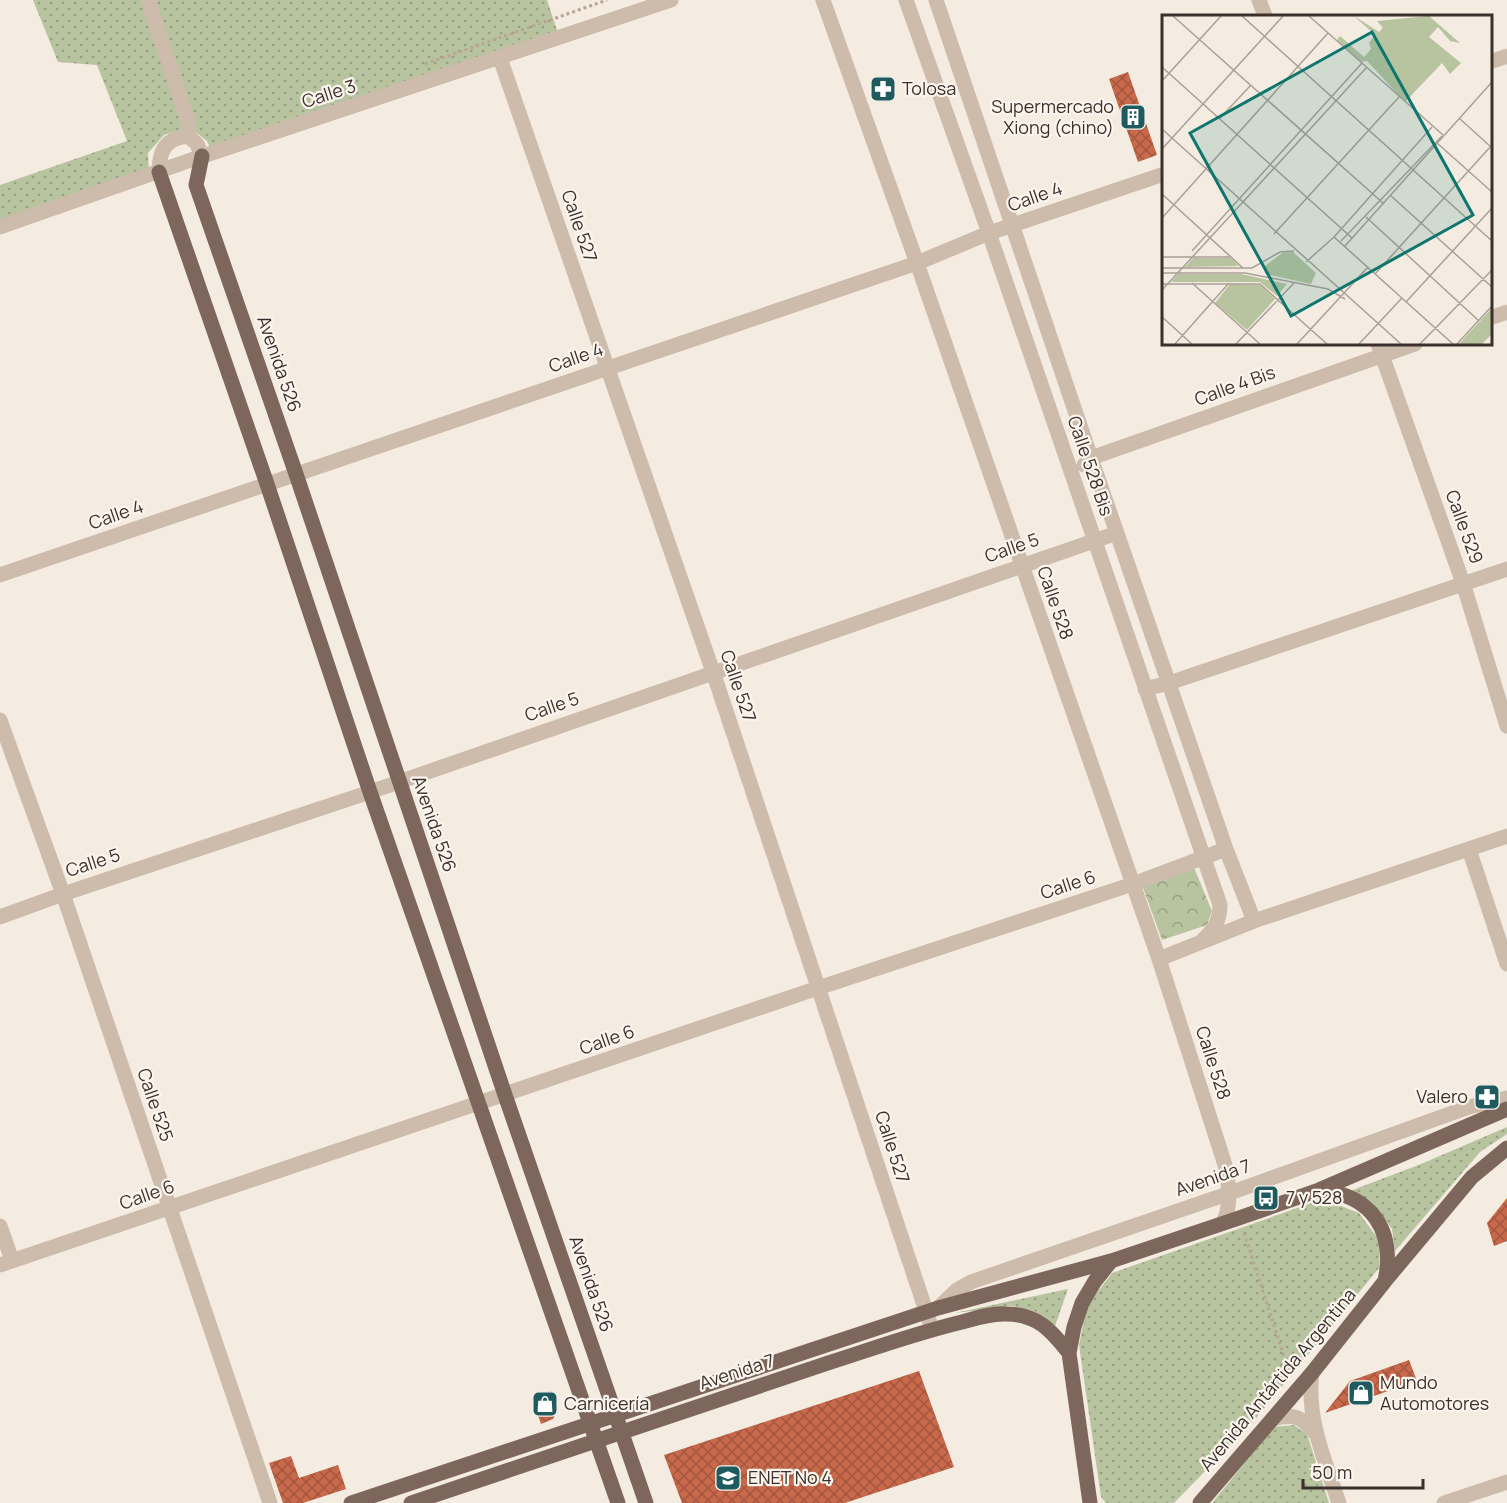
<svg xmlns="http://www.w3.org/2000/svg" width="1507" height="1503" viewBox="0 0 1507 1503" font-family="Manrope,sans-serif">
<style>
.grass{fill:url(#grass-dots)}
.park{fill:url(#park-crowns)}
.building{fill:url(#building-cross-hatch)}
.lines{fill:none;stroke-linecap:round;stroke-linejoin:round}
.path{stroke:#b9a596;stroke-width:3;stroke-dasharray:3 3;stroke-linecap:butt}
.minor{stroke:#cdbbac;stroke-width:15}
.major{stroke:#7d675c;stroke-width:15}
.labels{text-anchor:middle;stroke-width:4.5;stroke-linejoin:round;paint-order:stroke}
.poi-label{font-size:18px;fill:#3b302b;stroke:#fbf5ee;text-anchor:start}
.street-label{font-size:18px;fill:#3b302b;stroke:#fbf5ee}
.inset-road{fill:none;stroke:#aaa098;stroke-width:1.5}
.view{fill:#0f766e;fill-opacity:0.15;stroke:#0f766e;stroke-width:3}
.inset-edge{fill:none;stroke:#3b302b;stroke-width:3}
</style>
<defs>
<pattern id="grass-dots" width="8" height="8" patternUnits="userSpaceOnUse" patternTransform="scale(1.5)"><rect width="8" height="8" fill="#b8c4a0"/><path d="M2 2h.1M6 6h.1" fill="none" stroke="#97a083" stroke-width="1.8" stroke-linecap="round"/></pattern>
<pattern id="park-crowns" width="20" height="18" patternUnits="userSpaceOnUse" patternTransform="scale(1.5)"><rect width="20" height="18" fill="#b8c4a0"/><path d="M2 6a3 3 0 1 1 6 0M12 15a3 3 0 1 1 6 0" fill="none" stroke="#97a083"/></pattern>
<pattern id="building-cross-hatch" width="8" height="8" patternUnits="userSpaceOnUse" patternTransform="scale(1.5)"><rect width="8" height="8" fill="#c8694b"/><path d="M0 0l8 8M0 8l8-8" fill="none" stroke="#a4573f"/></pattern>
</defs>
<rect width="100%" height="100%" fill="#f4ebe1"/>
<path class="grass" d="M33,0H547L559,36L212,153L207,141L189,127L164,135L148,153L149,175L0,224V185L127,141L97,65L58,62Z
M1507,1127V1134L1480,1152L1395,1251L1392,1229L1372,1202L1350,1191L1421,1164Z
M1323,1199L1359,1213L1379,1240V1268L1253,1422L1174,1503H1106L1101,1497L1079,1345L1087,1306L1112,1273Z
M1068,1289L1055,1326L1034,1311L1012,1306L955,1313Z
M1294,1425L1307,1434L1329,1503H1212L1274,1427Z"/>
<path class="park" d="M1193,865L1212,911L1207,925L1162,940L1142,885Z"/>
<path class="building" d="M1128,72L1157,155L1138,162L1109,79Z
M1507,1198V1241L1494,1246L1487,1223Z
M1409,1360L1417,1381L1325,1413L1350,1381Z
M919,1371L954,1467L845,1503H682L664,1455Z
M552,1391L558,1409L553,1419L541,1424L532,1398Z
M291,1456L299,1478L338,1465L346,1489L303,1503H283L269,1463Z"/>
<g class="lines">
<path class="path" d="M425,64L607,0
M1244,1233L1290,1375"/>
<path class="minor" d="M148,0L189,124L188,136
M823,0L917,263L1159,959L1225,1165C1229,1185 1232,1204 1223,1223
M906,0L989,233L1220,905C1220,923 1213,930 1201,942
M936,0L1091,458L1226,849L1254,921
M1259,0L1265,16
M500,58L713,672L932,1329
M1490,62L1507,56
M159,172C159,150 166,138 188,136L197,144L202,156
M0,227L188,161L671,0
M1490,318L1507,312
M1378,344L1463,583L1507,726
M1084,465L1091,458L1415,344
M0,575L917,263L989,233L1164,174
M1145,689L1169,683L1507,569
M0,720L63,894L270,1503
M1469,849L1507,964
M0,917L63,894L370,792L1117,533
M1159,959L1254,921L1507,836
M0,1226L12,1260
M0,1265L818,988L1133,884L1226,849
M938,1308L957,1290L971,1282L1230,1193L1469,1107L1507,1098
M1312,1373C1306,1418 1325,1461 1339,1503
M1273,1419C1296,1413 1301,1417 1316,1434
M1444,1503L1507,1482"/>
<path class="major" d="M202,156L196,185L296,474L505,1095L646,1503
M159,172L267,484L370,792L618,1503
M1321,1190C1373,1196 1395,1231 1385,1281
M351,1503L938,1308L1111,1261L1239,1218L1319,1190L1507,1109
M411,1503C549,1456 688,1409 828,1363C872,1349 916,1333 962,1322C976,1318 991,1313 1006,1314C1037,1314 1051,1330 1069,1353
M1090,1503L1069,1353L1074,1327L1082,1303L1095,1281L1111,1261
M1200,1503L1312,1373L1385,1281L1472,1177L1507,1148"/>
</g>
<defs>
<g id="pharmacy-square" transform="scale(1.35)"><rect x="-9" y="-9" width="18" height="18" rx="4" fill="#1f5a5e" stroke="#fbf5ee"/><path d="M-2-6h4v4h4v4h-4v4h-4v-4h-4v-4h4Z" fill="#fff"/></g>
<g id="building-square" transform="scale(1.35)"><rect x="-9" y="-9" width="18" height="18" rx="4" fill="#1f5a5e" stroke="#fbf5ee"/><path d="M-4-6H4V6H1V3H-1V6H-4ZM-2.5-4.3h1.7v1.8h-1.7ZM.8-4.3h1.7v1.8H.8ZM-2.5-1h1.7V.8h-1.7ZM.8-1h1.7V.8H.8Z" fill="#fff"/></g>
<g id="bus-square" transform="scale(1.35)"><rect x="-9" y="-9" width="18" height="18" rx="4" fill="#1f5a5e" stroke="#fbf5ee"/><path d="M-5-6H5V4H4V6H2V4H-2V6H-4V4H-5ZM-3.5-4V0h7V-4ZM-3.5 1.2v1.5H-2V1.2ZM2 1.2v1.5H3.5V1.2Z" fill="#fff"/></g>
<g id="shop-square" transform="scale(1.35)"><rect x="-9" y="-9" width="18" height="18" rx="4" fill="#1f5a5e" stroke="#fbf5ee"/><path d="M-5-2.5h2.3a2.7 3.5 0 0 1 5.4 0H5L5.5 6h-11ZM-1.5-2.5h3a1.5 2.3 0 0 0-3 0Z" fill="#fff"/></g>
<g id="school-square" transform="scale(1.35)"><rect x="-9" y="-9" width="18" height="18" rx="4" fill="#1f5a5e" stroke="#fbf5ee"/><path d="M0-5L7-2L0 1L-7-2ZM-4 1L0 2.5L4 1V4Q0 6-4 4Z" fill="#fff"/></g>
</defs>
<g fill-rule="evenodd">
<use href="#pharmacy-square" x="883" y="89"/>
<use href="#building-square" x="1133" y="117"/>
<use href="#pharmacy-square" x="1487" y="1097"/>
<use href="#bus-square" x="1266" y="1198"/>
<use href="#shop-square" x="1361" y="1393"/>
<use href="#shop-square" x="545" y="1404"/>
<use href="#school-square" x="728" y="1478"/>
</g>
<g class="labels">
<g class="poi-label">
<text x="902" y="95">Tolosa</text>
<text x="1114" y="113" text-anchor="end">Supermercado<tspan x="1114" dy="21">Xiong (chino)</tspan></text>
<text x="1468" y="1103" text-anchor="end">Valero</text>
<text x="1286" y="1204">7 y 528</text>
<text x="1380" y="1389">Mundo<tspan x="1380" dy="21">Automotores</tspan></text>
<text x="564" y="1410">Carnicería</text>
<text x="748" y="1484">ENET No 4</text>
</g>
<g class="street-label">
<text transform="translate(329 94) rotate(-18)" y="6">Calle 3</text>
<text transform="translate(1035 197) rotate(-19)" y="6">Calle 4</text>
<text transform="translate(579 226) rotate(71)" y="6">Calle 527</text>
<text transform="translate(576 358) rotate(-19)" y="6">Calle 4</text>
<text transform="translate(279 364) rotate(71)" y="6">Avenida 526</text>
<text transform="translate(1235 386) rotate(-20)" y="6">Calle 4 Bis</text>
<text transform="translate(1090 466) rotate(71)" y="6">Calle 528 Bis</text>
<text transform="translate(116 515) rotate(-19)" y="6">Calle 4</text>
<text transform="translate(1464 527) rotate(70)" y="6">Calle 529</text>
<text transform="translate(1012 548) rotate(-19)" y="6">Calle 5</text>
<text transform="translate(1055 603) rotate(71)" y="6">Calle 528</text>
<text transform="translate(738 686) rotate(71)" y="6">Calle 527</text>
<text transform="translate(552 707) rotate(-19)" y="6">Calle 5</text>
<text transform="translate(434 824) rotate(71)" y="6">Avenida 526</text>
<text transform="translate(93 863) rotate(-18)" y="6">Calle 5</text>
<text transform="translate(1068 885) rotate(-18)" y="6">Calle 6</text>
<text transform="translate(607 1040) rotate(-19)" y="6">Calle 6</text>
<text transform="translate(1213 1063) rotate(72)" y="6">Calle 528</text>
<text transform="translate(155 1105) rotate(71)" y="6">Calle 525</text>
<text transform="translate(892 1147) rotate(72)" y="6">Calle 527</text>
<text transform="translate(1213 1178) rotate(-19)" y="6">Avenida 7</text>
<text transform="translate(147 1195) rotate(-19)" y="6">Calle 6</text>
<text transform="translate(591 1284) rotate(71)" y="6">Avenida 526</text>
<text transform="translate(737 1372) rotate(-18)" y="6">Avenida 7</text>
<text transform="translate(1278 1380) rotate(-50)" y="6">Avenida Antártida Argentina</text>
</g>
</g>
<g transform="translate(1162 15)">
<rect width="330" height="330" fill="#f4ebe1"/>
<path d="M192,1L217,17L221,13L215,6L267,1L298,28L288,26L276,12L267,22L299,48L288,59L280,48L243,87L205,46L199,47L175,25L178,21L202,42L209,34L207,28L213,20ZM131,237L154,258L149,269L103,259V251L120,238ZM31,243H69L77,251L23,252ZM16,259H79L125,269L115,281L98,267H9ZM330,293V319L320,329H297Z" fill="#b8c4a0"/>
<path d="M68,269L98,270L113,284L85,315L53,288Z" fill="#b8c4a0"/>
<path class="inset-road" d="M11,1L221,188M80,1L330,226M147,1L281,120M0,52L190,223M0,66L59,1M58,103L89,70M297,103L329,132M0,114L239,329M275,128L330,177M0,134L121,1M0,179L81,253M228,180L330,272M204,202L316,305M0,203L166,18M112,219L237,82M172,222L291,329M179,226L280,121M183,231L330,67M30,236L200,48M0,242H68M144,247L172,222L270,112M0,253H90L118,237L132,236M0,258H83L166,274L183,284M213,259L330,130M30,268L98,329M0,269H98L165,329M0,275L205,52M244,287L330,193M0,302L30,329M13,329L67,268M74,329L132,268M135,329L206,252M197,329L240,283M258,329L330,255M295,329L330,291"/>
<path class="view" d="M210,17L311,200L129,301L28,118Z"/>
<rect width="330" height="330" class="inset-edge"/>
</g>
<path d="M1303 1479v9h120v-9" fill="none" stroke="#3b302b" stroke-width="3"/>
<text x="1312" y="1479" font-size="18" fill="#3b302b" stroke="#fbf5ee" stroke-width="4.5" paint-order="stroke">50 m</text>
</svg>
